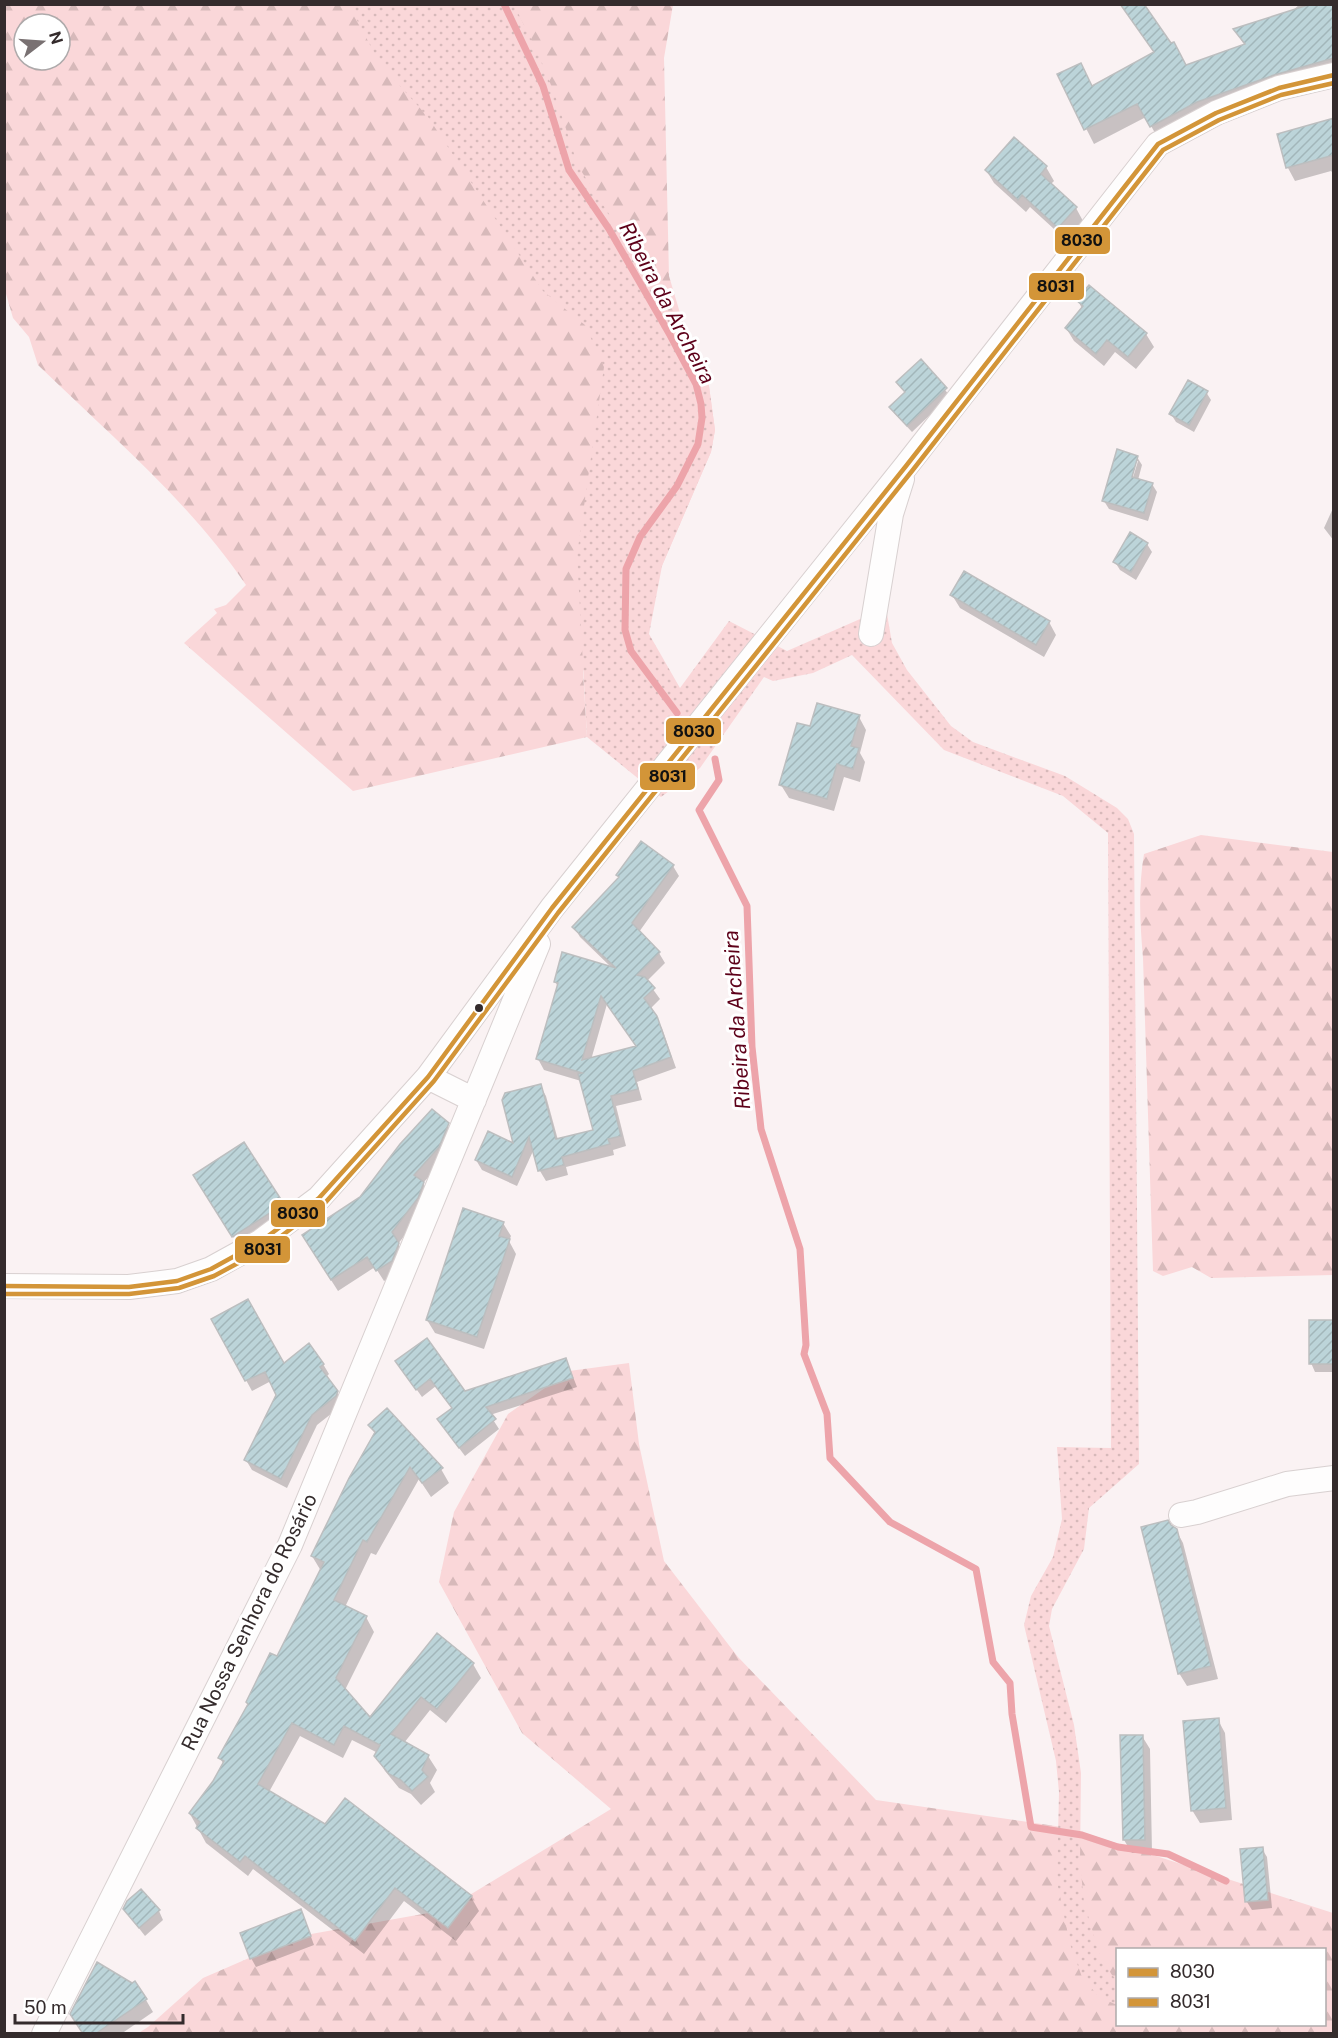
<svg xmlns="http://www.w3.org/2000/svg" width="1338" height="2038" viewBox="0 0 1338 2038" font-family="'Public Sans',sans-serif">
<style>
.forest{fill:url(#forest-firs);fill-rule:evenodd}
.park{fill:url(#park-dots)}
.shadow{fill:#0003;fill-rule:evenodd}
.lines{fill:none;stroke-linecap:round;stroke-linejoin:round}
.stream{stroke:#eda4aa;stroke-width:7}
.building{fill:url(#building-hatch);stroke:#bcbebf;stroke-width:1.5;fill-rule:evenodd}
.minor-casing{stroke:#d8d0d0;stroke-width:26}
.minor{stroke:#fefdfd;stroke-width:24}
.bus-1-casing{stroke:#fff;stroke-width:9}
.bus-2-casing{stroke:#fff;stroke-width:9}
.bus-1{stroke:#d39538;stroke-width:4.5}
.bus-2{stroke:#d39538;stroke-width:4.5}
.bus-dot{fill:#342b2c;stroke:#fff;stroke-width:2}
.labels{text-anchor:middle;stroke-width:6;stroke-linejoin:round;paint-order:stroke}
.street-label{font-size:20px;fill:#342b2c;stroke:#fff}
.water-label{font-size:21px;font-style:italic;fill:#5d0019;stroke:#fff}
.line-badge{stroke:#fff;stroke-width:2}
.pale-badge-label{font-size:16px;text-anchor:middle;font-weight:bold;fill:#111}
</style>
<defs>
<pattern id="forest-firs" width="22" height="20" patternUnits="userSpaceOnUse" patternTransform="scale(1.5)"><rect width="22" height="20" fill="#fad7d9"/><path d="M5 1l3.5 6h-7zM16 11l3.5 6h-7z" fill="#d7b9ba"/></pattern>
<pattern id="park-dots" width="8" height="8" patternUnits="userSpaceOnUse" patternTransform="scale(1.5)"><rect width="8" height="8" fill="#fad7d9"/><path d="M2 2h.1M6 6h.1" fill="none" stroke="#d7b9ba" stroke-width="1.8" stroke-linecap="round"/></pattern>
<pattern id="building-hatch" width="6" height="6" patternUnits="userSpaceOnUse" patternTransform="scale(1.5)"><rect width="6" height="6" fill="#bcd4d9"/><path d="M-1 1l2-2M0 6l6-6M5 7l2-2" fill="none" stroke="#a2b6ba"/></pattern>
</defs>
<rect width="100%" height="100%" fill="#faf2f3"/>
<path class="forest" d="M4,5H673L664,58L669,276L691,350L708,379L715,430L711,452L660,570L583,671L587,737L353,791L184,643L217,613L214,609L226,605L246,585C190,502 110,435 38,365L29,337L13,318L4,287ZM24,24H60V60H24Z
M1201,835L1333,852V1275L1211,1278L1192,1267L1163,1276L1153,1271L1143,958C1140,923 1138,889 1144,854Z
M629,1363L639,1444L664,1561L738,1657L876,1800L1069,1828L1333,1913V2033L137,2034L148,2027L203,1978L300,1936L445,1910L611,1809L522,1733L439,1582L454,1512L508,1414L569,1371ZM1118,1950H1324V2024H1118Z"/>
<path class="park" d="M349,5H514L538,53L555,95L578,166L640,262L708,379L715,430L711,452L662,566L649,634L680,688L729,621L787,651L867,616L887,614L892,643L907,670L951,726L973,742L1065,776L1117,808L1128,819L1134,834L1139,1464L1089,1508L1084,1549L1052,1609L1049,1626L1074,1725L1081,1773L1080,1863L1084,1902L1100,1956L1112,1975L1117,1980V2005L1099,1997L1082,1977L1070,1944L1057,1882L1059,1792L1056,1761L1024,1625L1031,1596L1053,1557L1062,1519L1057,1447L1111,1448L1108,833L1063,796L944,750L852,655L813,673L773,681L764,677L700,768L661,797L587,737L577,555L604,367L585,325L543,291L428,117L380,64Z"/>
<path class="shadow" d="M1121,4L1186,66L1245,46L1235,30L1290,13L1300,4H1334V74L1159,140L1146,117L1094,144L1059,75L1080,65L1093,87L1155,54Z
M1334,120V174L1331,171L1295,181L1288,168L1279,135Z
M1015,139L1046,167L1054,181L1050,185L1076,208L1083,221L1066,240L1030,207L1026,212L994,183L986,170Z
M1089,287L1146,334L1154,347L1136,369L1115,352L1104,366L1074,341L1066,328L1082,309L1078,300Z
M921,361L950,396L912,432L895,414L891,407L905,393L898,382Z
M1206,392L1211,400L1194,432L1176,422L1171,414Z
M1137,457L1142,465L1138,480L1152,484L1157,492L1148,521L1109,509L1104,501ZM1135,461H1138L1131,484L1129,483Z
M1334,506V541L1324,528Z
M1147,544L1152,552L1136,580L1120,570L1115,562Z
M952,595L1049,622L1056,635L1044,657L960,608Z
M859,717L866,730L860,753L865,762L860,782L844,777L834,811L789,798L781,785L811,728Z
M673,866L679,876L639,932L659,953L665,963L647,981L660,999L650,1009L662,1028L676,1068L637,1082L642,1100L616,1106L626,1146L613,1150L614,1155L566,1167L568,1175L546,1181L540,1171L534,1149L517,1186L482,1170L476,1160L515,1146L540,1086L546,1096L558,1140L594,1131L581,1081L544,1070L538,1059L558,987L555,981L613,969L580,937L574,927L620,878L618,875ZM607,1004L638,1047L591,1060Z
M447,1124L454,1136L445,1159L423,1183L430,1195L424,1210L398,1244L405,1255L398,1272L384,1281L375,1267L338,1291L310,1247L362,1198Z
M202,1189L282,1205L290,1218L241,1249Z
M503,1223L511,1236L509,1241L516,1254L484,1349L435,1333L427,1320Z
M213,1320L283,1366L323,1364L329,1374L326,1377L343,1402L341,1406L317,1425L287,1488L252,1470L246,1460L277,1395L271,1381L252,1391Z
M1334,1322V1372H1315L1311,1363Z
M566,1359L577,1387L490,1415L499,1429L465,1456L444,1428L453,1409L436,1386L422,1397L397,1362L465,1393Z
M370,1425L441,1469L449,1483L431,1497L419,1479L376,1555L371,1553L345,1607L366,1617L374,1632L345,1690L370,1720L473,1664L481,1678L446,1723L430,1710L404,1743L428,1756L437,1770L430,1783L435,1792L421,1805L411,1794L399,1788L385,1771L376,1756L378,1753L352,1740L343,1758L300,1736L269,1792L326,1826L471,1897L479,1911L456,1941L404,1901L364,1954L253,1869L248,1876L206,1843L190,1814L214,1782L224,1765L220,1758L277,1658L321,1571L312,1556L375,1434Z
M1176,1530L1183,1543L1218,1679L1187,1686L1179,1673Z
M1218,1720L1225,1733L1232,1820L1200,1823L1192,1810Z
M1142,1736L1150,1749L1152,1852L1132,1853L1124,1840Z
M1262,1849L1267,1857L1272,1908L1252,1910L1247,1902Z
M124,1909L159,1911L163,1920L145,1936Z
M305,1920L314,1945L256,1967L251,1958Z
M146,2000L153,2012L121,2034H83Z"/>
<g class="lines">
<path class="stream" d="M504,4L543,86L569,170L609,229L670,335L696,384L701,404L702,418L698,444L677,486L640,537L626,569L625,630L631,651L677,713
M715,759L719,780L699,810L747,906L752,1047L761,1129L800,1249L806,1345L804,1354L827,1414L830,1458L890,1522L976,1569L993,1662L1010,1683L1012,1714L1031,1827L1082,1835L1118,1847L1168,1854L1226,1881"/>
</g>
<path class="building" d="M1120,4H1144L1171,43L1174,42L1186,65L1245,44L1233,29L1311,4H1334V58L1274,75L1197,102L1150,127L1137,104L1084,130L1057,74L1081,63L1092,86L1154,52Z
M1334,118V155L1286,168L1277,134Z
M1014,137L1047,166L1041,174L1077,207L1058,228L1022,195L1018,200L985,170Z
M1089,285L1147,333L1128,357L1107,340L1096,354L1065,328L1083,306L1076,300Z
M921,359L947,388L907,426L889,407L905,392L896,382Z
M1188,380L1208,391L1189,425L1169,414Z
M1117,449L1138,456L1132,477L1153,483L1144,513L1102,501Z
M1130,532L1148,543L1131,572L1113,562Z
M964,571L1050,621L1036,645L950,595Z
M817,703L860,715L851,746L859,748L853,769L837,764L827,799L779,785L797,723L810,726Z
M641,841L674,865L632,923L660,952L637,975L645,977L655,988L644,998L657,1016L671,1057L633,1071L638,1089L611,1096L621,1136L608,1139L610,1144L562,1157L564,1165L538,1171L529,1137L512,1177L475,1160L488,1131L513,1143L502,1100L505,1093L541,1084L556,1139L593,1130L578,1074L582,1073L536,1059L558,983L554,982L562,952L616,968L572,927L619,877L616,875ZM601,996L636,1046L582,1060Z
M432,1109L449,1123L439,1147L414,1175L424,1182L418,1198L392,1232L399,1243L392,1261L376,1271L367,1257L331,1280L302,1235L360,1197L400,1144Z
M244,1142L284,1204L232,1237L193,1175Z
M463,1208L504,1222L499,1236L510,1239L477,1337L426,1320Z
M248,1299L284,1363L309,1343L324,1364L320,1367L338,1391L336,1396L312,1415L281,1479L244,1460L276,1395L265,1372L245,1381L211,1319Z
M1309,1320H1334V1364H1309Z
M427,1338L465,1391L566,1358L573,1378L486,1407L496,1419L459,1448L437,1419L452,1408L430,1379L416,1390L395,1361Z
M387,1408L443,1468L422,1483L410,1467L367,1542L363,1540L334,1600L367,1616L336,1678L370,1717L437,1633L474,1663L437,1709L421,1697L391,1734L429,1755L422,1770L428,1777L412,1791L401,1780L389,1774L374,1756L380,1745L344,1726L334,1745L292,1723L258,1784L325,1824L345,1798L472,1896L448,1928L395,1888L355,1941L245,1856L240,1862L196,1828L200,1822L189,1813L213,1781L224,1761L218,1758L248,1704L246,1702L270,1653L277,1656L324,1562L311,1556L349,1478L375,1432L368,1425Z
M1168,1520L1171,1525L1177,1529L1211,1666L1178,1674L1141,1527Z
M1219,1718L1226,1808L1191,1811L1183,1721Z
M1120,1735H1143L1145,1840H1123Z
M1263,1847L1268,1900L1245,1902L1240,1849Z
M141,1889L160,1910L139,1928L123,1909L127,1901Z
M301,1909L311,1936L250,1959L240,1933Z
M97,1962L132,1983L135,1981L147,1999L95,2034H83L70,2014Z"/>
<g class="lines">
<g class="minor-casing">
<path id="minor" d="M871,634L891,514L902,479
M428,1077L474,1100
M4,1286L129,1287L177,1281L211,1269L260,1242L319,1198L428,1077L552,908L906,466L1158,144L1216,113L1279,88L1334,75
M1181,1515L1197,1512L1287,1484L1334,1478
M44,2034L290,1545L538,944"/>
</g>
<use href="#minor" class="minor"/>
<g class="bus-1-casing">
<path id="bus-1" d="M4,1286L129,1287L177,1281L211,1269L260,1242L319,1198L428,1077L552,908L906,466L1158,144L1216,113L1279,88L1334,75"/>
</g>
<g class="bus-2-casing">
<path id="bus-2" d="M4,1294H129L179,1288L214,1276L264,1249L324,1204L434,1081L558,913L912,471L1163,150L1219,120L1281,95L1334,83"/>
</g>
<use href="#bus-1" class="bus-1"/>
<use href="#bus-2" class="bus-2"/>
</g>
<circle class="bus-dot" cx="479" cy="1008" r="5"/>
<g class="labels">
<g class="street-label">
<text transform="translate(249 1622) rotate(-64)" y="7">Rua Nossa Senhora do Rosário</text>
</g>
<g class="water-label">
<text transform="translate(667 303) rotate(62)" y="7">Ribeira da Archeira</text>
<text transform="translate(737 1020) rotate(-94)" y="7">Ribeira da Archeira</text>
</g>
</g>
<g class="line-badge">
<rect x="1054" y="226" width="57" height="29" rx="6" fill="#d39538"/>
<rect x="1028" y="272" width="57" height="29" rx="6" fill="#d39538"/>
<rect x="665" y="717" width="57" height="28" rx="6" fill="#d39538"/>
<rect x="639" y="762" width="57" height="29" rx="6" fill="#d39538"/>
<rect x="270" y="1199" width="56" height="29" rx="6" fill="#d39538"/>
<rect x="234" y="1235" width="57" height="29" rx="6" fill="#d39538"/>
</g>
<g class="pale-badge-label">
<text x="1082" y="246">8030</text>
<text x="1056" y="292">8031</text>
<text x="694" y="737">8030</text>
<text x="668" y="782">8031</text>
<text x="298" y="1219">8030</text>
<text x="263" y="1255">8031</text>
</g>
<rect width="1338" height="2038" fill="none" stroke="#342b2c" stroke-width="12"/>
<rect x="1116" y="1948" width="210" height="78" fill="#ffffff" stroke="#aeaaab" stroke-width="1.5"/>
<rect x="1128" y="1968" width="30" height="9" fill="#d39538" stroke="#aeaaab" stroke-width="1.5"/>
<text x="1170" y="1978" font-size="18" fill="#342b2c">8030</text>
<rect x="1128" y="1998" width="30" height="9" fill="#d39538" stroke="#aeaaab" stroke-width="1.5"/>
<text x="1170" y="2008" font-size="18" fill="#342b2c">8031</text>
<g transform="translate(42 42) rotate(73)"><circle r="28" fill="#ffffff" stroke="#aeaaab" stroke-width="1.5"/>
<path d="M0-4.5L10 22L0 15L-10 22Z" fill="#797172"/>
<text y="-9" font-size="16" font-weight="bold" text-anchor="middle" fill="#342b2c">N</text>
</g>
<path d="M15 2014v9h168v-9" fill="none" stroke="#342b2c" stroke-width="3"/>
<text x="24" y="2014" font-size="18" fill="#342b2c" stroke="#ffffff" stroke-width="4.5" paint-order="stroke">50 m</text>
</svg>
